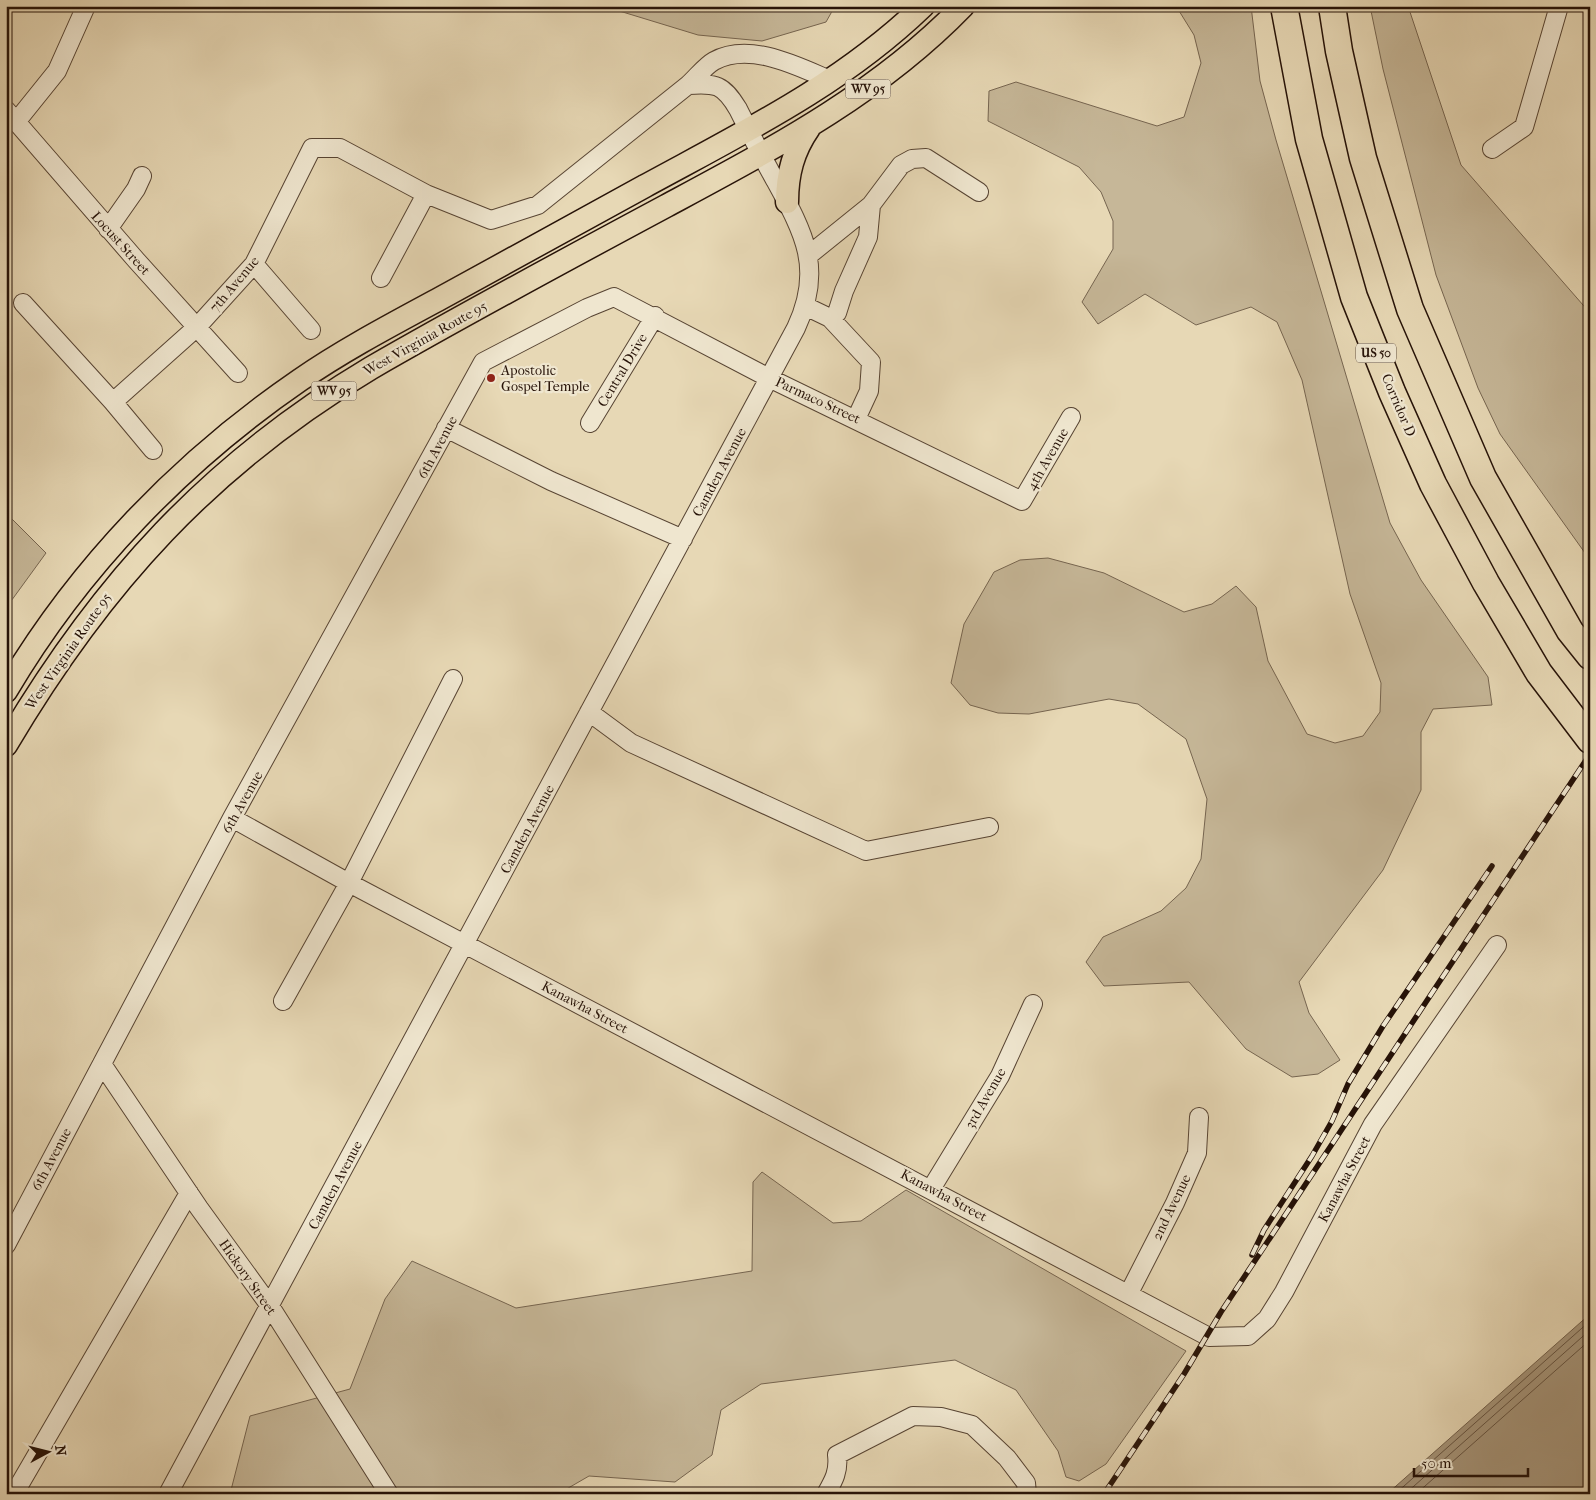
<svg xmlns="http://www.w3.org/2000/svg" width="1596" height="1500" viewBox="0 0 1596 1500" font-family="'IM FELL French Canon',serif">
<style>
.green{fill:#c6b798;stroke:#766550}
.water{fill:#a6957a;stroke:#73614c}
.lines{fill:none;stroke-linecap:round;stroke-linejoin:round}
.shore{stroke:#665441;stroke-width:1}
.minor-casing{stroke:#574433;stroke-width:20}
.major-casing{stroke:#271308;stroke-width:25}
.highway-casing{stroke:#271308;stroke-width:29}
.minor{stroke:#efe6cf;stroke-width:18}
.major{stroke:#e7d8b5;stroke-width:22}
.highway{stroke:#e7d8b5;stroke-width:26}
.rail-casing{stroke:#271308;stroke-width:5.5}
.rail{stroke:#efe6cf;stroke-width:4;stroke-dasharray:11;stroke-linecap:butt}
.poi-dot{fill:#8f2418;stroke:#efe6cf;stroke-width:2}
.labels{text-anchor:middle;stroke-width:4.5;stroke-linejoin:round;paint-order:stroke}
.shield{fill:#efe6cf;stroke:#635244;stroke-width:1}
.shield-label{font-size:12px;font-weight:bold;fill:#271308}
.street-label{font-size:14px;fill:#271308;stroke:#efe6cf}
.poi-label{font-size:14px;fill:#271308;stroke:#efe6cf;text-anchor:start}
</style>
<rect width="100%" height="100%" fill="#e7d8b5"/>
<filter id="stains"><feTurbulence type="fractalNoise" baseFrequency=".004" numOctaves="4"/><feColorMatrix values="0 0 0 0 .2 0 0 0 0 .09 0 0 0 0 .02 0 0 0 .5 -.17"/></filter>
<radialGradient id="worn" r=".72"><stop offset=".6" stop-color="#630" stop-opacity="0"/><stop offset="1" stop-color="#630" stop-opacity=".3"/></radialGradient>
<path class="green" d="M603,6H835L826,22L762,41L698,35Z
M1176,6H1251L1260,81L1276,140L1390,523L1421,580L1488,677L1492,705L1433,709L1421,732V790L1383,870L1299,982L1309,1013L1340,1060L1318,1074L1292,1077L1246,1049L1189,982L1104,986L1086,962L1103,937L1161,911L1186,888L1201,859L1207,799L1186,739L1138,704L1109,699L1029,714L998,713L970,705L951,683L964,624L994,572L1020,560L1048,558L1104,573L1184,612L1212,604L1236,586L1256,607L1268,661L1307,734L1335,743L1363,736L1380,712L1381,683L1350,594L1302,380L1277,322L1251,307L1196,325L1145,294L1098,324L1082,302L1113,249V221L1101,192L1079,167L988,121L989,91L1016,82L1157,126L1184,117L1201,63L1194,35Z
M1370,6H1408L1461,165L1590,313V560L1500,434L1478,388L1436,275L1383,69Z
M6,513L46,553L6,608Z
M762,1172L833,1223L861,1221L906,1190L1186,1351L1106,1464L1079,1481L1066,1477L1058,1451L1016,1390L955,1360L761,1384L721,1410L712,1455L675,1482L589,1476L558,1494H230L250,1416L350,1389L385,1299L412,1261L516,1308L752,1271L753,1182Z"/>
<path class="water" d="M1590,1314V1494H1387Z"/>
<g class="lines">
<path class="shore" d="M1395,1494L1590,1321
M1405,1494L1590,1330
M1416,1494L1590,1340"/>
<g class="minor-casing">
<path id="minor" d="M688,85C696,78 705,66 714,61C750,41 799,67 832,81
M6,110L136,260L238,373
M16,122L57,71L86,6
M1492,149L1524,127L1559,6
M108,229L136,189L142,176
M809,255L871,205L901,165L912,159L926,158L979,192
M254,264L311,330
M381,278L426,194
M23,303L113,402L153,450
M805,306L830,318L837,313L844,291L868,237L871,205
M830,318L871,362L869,391L856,419
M113,402L197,327L254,264L312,148H340L426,194L491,220L538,205L688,85C716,83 723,84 738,109C750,133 762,157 775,180C804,233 824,269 796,328L168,1494
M590,423L655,316
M446,428L551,481L683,539
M589,712L631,743L866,851L989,827
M232,818L349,883L1209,1337L1248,1336L1267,1319L1284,1292L1373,1124L1497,945
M283,1001L349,883L453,679
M102,1064L199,1208L270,1306L389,1494
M931,1189L1000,1076L1033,1004
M6,1245L232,818L483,362L587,308L614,297L769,378L1022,501L1071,417
M1129,1293L1175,1203L1197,1153L1199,1117
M14,1494L189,1193
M826,1494C834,1480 839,1471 837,1455L913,1416L941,1417L972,1425L1007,1458L1026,1483L1027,1494"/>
</g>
<g class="major-casing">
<path id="major" d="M787,202C787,174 793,151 809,128
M6,691C79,567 182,461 300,380C345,349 393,324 441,298C509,260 577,223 645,186C744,132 841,85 923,6
M6,745C101,584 210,464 371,368C468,312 567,259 666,206C772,149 878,94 963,6"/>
</g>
<g class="highway-casing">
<path id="highway" d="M1284,6L1309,139L1354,297L1392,392L1433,484L1486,583L1539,673L1590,740
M1332,6L1339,51L1363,158L1410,309L1483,478L1570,631L1590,656"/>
</g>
<use href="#minor" class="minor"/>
<use href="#major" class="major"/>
<use href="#highway" class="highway"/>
<g class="rail-casing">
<path id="rail" d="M1252,1255L1264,1230L1312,1156L1332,1121L1348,1084L1383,1026L1492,866
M1104,1494L1184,1374L1221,1312L1590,754"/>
</g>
<use href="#rail" class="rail"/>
</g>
<circle class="poi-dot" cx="491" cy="378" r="5"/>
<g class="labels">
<g class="shield">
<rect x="845.5" y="79.5" width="45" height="19" rx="4"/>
<rect x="1356" y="343.5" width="40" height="19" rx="4"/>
<rect x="311.5" y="381.5" width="45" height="19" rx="4"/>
</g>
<g class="shield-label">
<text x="868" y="93">WV 95</text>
<text x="1376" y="357">US 50</text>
<text x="334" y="395">WV 95</text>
</g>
<g class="street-label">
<text transform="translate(121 243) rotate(48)" y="5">Locust Street</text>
<text transform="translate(234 284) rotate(-50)" y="5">7th Avenue</text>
<text transform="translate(425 338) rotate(-29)" y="5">West Virginia Route 95</text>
<text transform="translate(622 370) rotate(-59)" y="5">Central Drive</text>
<text transform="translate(818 400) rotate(25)" y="5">Parmaco Street</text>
<text transform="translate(1399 405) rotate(67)" y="5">Corridor D</text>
<text transform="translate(437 447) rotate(-62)" y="5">6th Avenue</text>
<text transform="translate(1047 459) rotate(-60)" y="5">4th Avenue</text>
<text transform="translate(719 472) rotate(-62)" y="5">Camden Avenue</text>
<text transform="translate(68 651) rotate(-55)" y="5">West Virginia Route 95</text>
<text transform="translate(242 802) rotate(-61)" y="5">6th Avenue</text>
<text transform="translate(527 829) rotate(-62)" y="5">Camden Avenue</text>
<text transform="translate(585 1007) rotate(28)" y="5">Kanawha Street</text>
<text transform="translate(985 1098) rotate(-60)" y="5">3rd Avenue</text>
<text transform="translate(51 1159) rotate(-62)" y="5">6th Avenue</text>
<text transform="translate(1344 1179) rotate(-62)" y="5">Kanawha Street</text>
<text transform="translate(335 1185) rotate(-62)" y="5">Camden Avenue</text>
<text transform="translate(944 1195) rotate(28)" y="5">Kanawha Street</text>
<text transform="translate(1171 1207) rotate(-64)" y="5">2nd Avenue</text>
<text transform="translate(248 1277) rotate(55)" y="5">Hickory Street</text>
</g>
<g class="poi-label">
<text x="501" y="375">Apostolic<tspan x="501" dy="16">Gospel Temple</tspan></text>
</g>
</g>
<rect width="1596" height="1500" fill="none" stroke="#e7d8b5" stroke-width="25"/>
<rect x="8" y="8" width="1581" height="1485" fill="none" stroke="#271308" stroke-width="2.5"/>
<rect x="12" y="12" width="1571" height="1475" fill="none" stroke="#271308"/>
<g transform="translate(48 1452) rotate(83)" stroke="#efe6cf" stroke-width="4" paint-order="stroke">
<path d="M0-4L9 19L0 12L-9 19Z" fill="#271308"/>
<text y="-8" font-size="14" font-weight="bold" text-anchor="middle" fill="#271308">N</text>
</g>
<path d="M1414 1468v8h114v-8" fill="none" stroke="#271308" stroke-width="2.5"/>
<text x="1421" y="1468" font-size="15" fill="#271308" stroke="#efe6cf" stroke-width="4" paint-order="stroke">50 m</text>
<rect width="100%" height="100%" filter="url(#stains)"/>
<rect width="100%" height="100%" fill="url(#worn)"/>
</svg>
